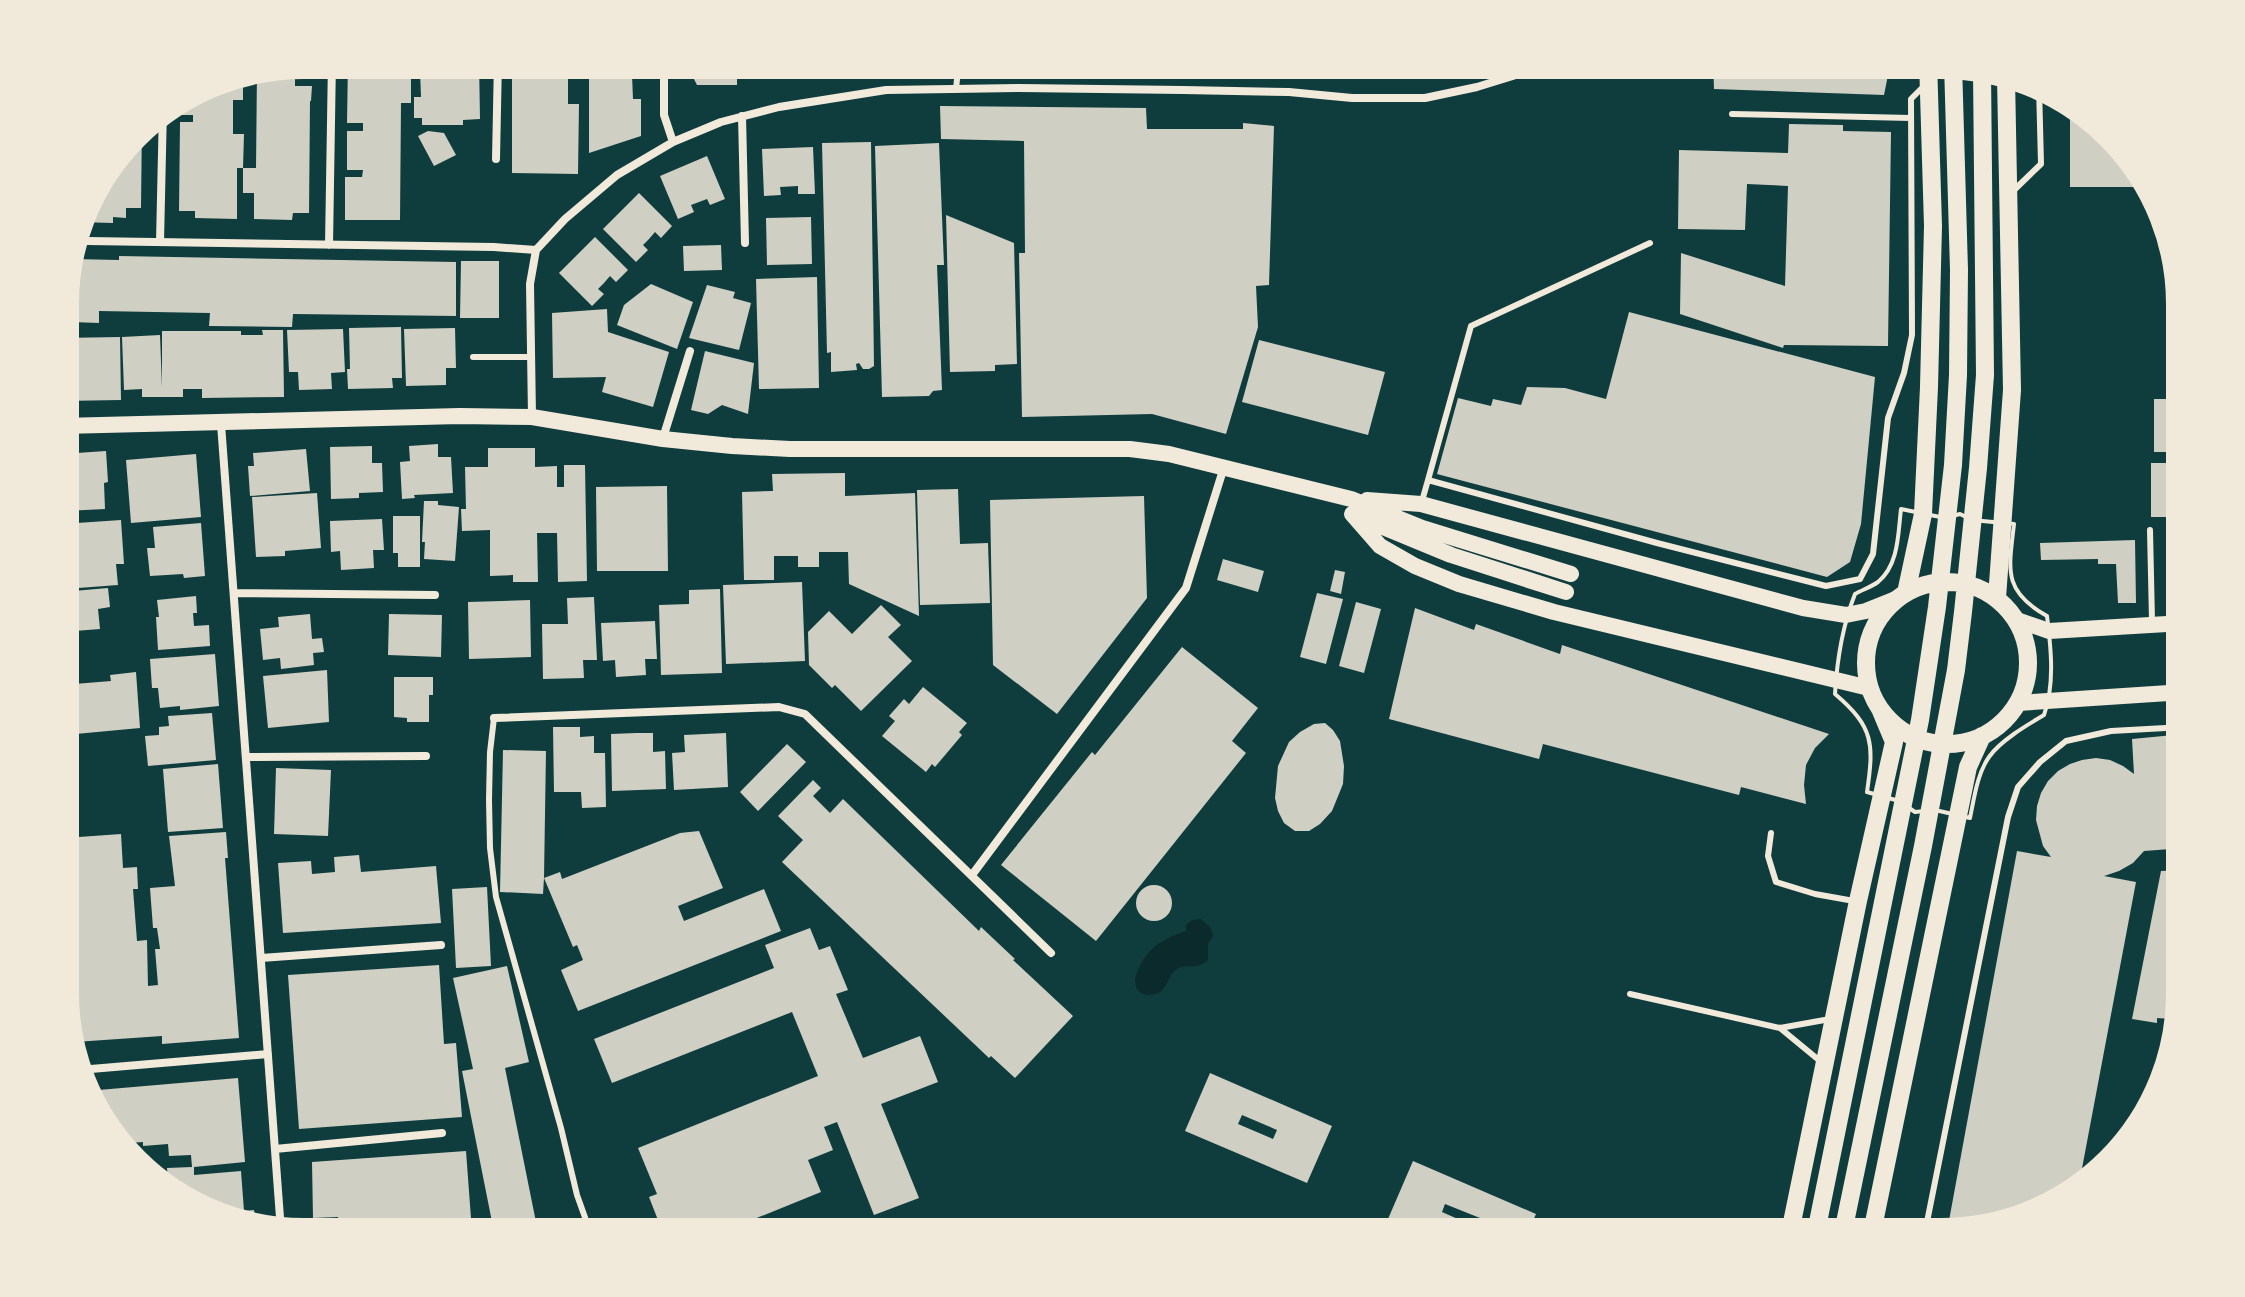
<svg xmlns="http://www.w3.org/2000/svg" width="2245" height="1297" viewBox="0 0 2245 1297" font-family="Overpass,sans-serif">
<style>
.water{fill:#0a2a2b}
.building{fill:#cfcfc3;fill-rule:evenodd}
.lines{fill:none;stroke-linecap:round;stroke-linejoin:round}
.path{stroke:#f1e9da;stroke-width:4}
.service{stroke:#f1e9da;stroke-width:6}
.minor{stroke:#f1e9da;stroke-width:8}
.secondary{stroke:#f1e9da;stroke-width:16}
.primary{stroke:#f1e9da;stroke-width:18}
.rim{fill:none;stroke:#f1e9da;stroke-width:10}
</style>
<rect width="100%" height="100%" fill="#0f3d3e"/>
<path class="water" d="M1201,919L1211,928L1213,936L1208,944V960C1196,971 1190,963 1179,968C1168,973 1168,987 1159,993C1157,994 1150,995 1147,995C1123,990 1142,958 1152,949C1162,940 1174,935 1186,931V925L1192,920Z"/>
<path class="building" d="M304,60H311V78H295V86H312L311,101H310L309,213H293L292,220L254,219V193H243V168H256L257,69Z
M348,60H411V103H401L400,220H345V177H362L363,170H347V131H363V123H347Z
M424,60H479L480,119L463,120V125H422V118H414V97H421L420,71L425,70Z
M515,60H568V104H579L578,174L512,173V79H515Z
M589,60H644V75H632L633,99H641V136L589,153Z
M681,60H737V85H697L692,75H681Z
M1713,60H1891L1884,95L1714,89Z
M243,72V100H233V134H244L243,168H237V219L195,218V211H179L180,122H193V115H181V97L211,78Z
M2066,96L2135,160V187H2070V118H2067Z
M940,106L1146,108L1147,129H1243V123L1274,126L1269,285L1256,286L1258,327L1226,434L1152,414L1022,417L1019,253H1025L1024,141L941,139Z
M142,121L141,208H126V218L113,217V223L77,222L85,196Z
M1789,124L1843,125V131L1891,132L1888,346L1784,345L1783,348L1680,314L1681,253L1785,286L1788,186L1747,184L1745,230L1678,229L1679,150L1788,153Z
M428,131L444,133L456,155L434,166L418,136Z
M871,142L874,366L869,369H863L859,363L856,364L857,370L831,372V352L827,353L822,143Z
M939,143L944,265H937L942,390L933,391L929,396L882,397L875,146Z
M813,147L815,194H798V186L780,187L781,195L764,196L762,149Z
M707,156L725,199L710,205L707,199L691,205L694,212L678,219L660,176Z
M639,193L672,226L661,238L655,232L649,239L643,245L648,250L636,262L603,229Z
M946,215L1014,243L1017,364L995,365V371L950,372Z
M811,217L812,264L767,265L766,218Z
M595,237L628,270L616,282L610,276L604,283L598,289L604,294L592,306L559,273Z
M721,245L722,270L684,271L683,246Z
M119,256L456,262V316L293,314L292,327L209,326L210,313L99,311V323L72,322L73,259L119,260Z
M461,261H499V318H460Z
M817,277L819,388L759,389L756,279Z
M651,284L693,302L677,349L617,325L624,305Z
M707,285L735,292L733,298L751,303L739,350L689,338Z
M607,309L608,332L669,352L653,407L602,392L606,377L553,378L552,313Z
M1629,312L1875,377L1861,524L1850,562L1827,577L1437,474L1458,398L1491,406L1493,399L1521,405L1527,387L1565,388L1606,399Z
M401,327L402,378H392L393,388L348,389L347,369H350L349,328Z
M455,328L456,368H446V385L406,386L404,329Z
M343,329L345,372L331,373L332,389L299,390L298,372H289L287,330Z
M262,330H283L284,397L202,398V389H183V397H142V389L124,390L122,337L160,335L162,387V331H241V335H263Z
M120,337L121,400L62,401V338Z
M1259,340L1385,372L1368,435L1242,402Z
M705,351L754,363L748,414L722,405L708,414L691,410Z
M2154,399H2184V452H2154Z
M438,444V457H451L453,493L414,495L415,498L402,499L400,462L410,461L409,446Z
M372,446V463H382L383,492L359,493V498L331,499L330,447Z
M488,448H535V467L557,466V487H564V465H585L587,581L558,582L557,533H537L538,582H513V575L490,576V530L462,531L461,509H466L465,467H488Z
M306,449L310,491L250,496L248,466H254L253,453Z
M106,451L108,482L104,483L105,509L65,511V501L62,502V454Z
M196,454L201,517L131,523L126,460Z
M2151,463H2184V517H2151Z
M845,473V496L915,493L919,616L849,584L848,552H819V567H798V556H774V580H744L742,492L773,491L772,474Z
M667,486L668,571H597L596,487Z
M958,489L960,544L988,543L990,603L920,605L917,490Z
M317,493L321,548L285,551V556L256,557L252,497Z
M1144,496L1147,598L1057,714L993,665L990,500Z
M424,501H438V505L459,507L455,561L424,559L425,542H422Z
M393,516H420V567H398V553H393Z
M382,519L384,550H373L374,568L341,570L340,551L331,552L330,521Z
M121,520L124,564H116L118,585L65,589L62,524Z
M201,523L205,576L184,578L183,574L150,576L147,548H155L153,527Z
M2170,527H2184V576L2175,577V563L2171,564Z
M2135,540L2136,603H2118L2116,564H2098V559L2041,560L2040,543Z
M1223,559L1264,571L1258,592L1217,580Z
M1335,570L1345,572L1341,594L1330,591Z
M802,582L805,661L726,664L723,585Z
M108,588L110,607L98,609L100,629L62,632V592Z
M720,589L722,673L661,675L659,605L689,604V590Z
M1317,593L1343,599L1326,664L1300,657Z
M196,596L197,613H193L194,626L209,625L210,646L158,650L156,617H159L157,600Z
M594,597L597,660H583L584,678L543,679L542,624H568L567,598Z
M530,600L531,657L469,659L468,602Z
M1356,602L1381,609L1364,673L1339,666Z
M881,605L901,625L888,637L912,661L861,711L835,685L832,688L809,665L808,632L829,611L852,634Z
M1415,608L1474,630L1476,624L1560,654L1562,645L1829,734L1815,748L1806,765L1804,785L1806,804L1741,787L1739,795L1543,744L1539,759L1389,719Z
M310,614L312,639L322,638L324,652L313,653L314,665L281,669L280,658L263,660L260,629L279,627L278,617Z
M389,614L442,615L441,657L388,655Z
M655,621L657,659H645L646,675L616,677L615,660L603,661L601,623Z
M71,638L74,679L62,680V639Z
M1182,647L1258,708L1232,741L1246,753L1096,941L1001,865L1092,752L1095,755Z
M215,654L219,706L180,710V706L160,708L158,688H152L150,659Z
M327,670L329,722L268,728L263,676Z
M136,672L140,728L65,735L62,685L111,681L110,675Z
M394,677H433V695H429V722H407V718L394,717Z
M923,687L967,723L959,732L962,735L935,767L932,764L926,772L882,736L895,721L889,716L904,699L909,704Z
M212,713L216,760L148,766L145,736L159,735V727L169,726L168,716Z
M1325,723L1333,730L1340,741L1344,766L1343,784L1332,811L1320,824L1309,831H1295L1284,823L1278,811L1275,798L1278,766L1289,742L1300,732L1314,724Z
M553,727H580V737L594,736V753H605L606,807L582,808L581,792H554Z
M636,733H653V752L665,751L666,789L612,791L611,734Z
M726,733L728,787L674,790L672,753L685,752L684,735Z
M2184,734V848L2144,851L2133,863L2119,871L2104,876L2136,882L2077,1195L1957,1237H1946L2017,851L2051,857L2043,846L2036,820L2037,806L2041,793L2048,781L2058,771L2070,764L2082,760L2096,758L2110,760L2123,766L2134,774L2132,739Z
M787,744L806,762L758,811L740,792Z
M503,750L546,751L544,878L560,872L562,879L680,833L699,831L723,888L678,906L684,921L764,889L781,931L578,1011L561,970L583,960L577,945L573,947L544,878L543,894L500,892Z
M218,764L223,828L168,832L163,769Z
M276,768L331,770L328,836L274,834Z
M813,780L821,788L813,796L830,813L843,799L979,931L981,927L1015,959L1013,960L1073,1016L1015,1078L991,1056L989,1058L782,862L803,840L778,816Z
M226,832L228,858H225L239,1038L162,1044V1036L75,1042L73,1015L76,1014L65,873H68L65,838L121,834L123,868L137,867L138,889H133L137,941L147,940L148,986L158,985L155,949H160L157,928H153L150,888L175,886L169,836Z
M359,855L361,872L436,866L441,923L283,933L278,863L311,861L312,874L335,872L334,857Z
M2184,870V1000L2175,999L2171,1019L2157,1018V1023L2132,1019L2161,871Z
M1136 903a18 18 0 1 1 36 0a18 18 0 1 1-36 0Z
M487,887L491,966L456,968L452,889Z
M810,928L819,950L830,946L848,990L836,994L863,1058L920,1036L938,1082L881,1104L919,1198L874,1215L837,1122L824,1127L833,1150L808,1160L821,1192L710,1237H653L663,1233L649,1197L657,1194L638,1148L818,1076L792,1012L612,1083L594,1039L774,968L765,945Z
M439,965L444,1044L456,1043L462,1117L299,1129L288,975Z
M507,966L529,1062L505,1068L539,1237H495L462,1071L473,1069L453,978Z
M1210,1073L1332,1126L1307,1183L1185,1131ZM1242,1115L1277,1130L1273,1139L1238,1124Z
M238,1078L245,1162L194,1167V1175L241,1171L244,1211L254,1210L255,1224L182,1205L158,1182L168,1181L167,1168L192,1167L191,1155L169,1156L168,1144L143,1146V1142L117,1144L101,1129L87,1091Z
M466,1151L472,1232L414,1237H339L338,1217L313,1218L312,1162Z
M1413,1161L1536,1214L1526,1237H1430L1388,1219ZM1445,1204L1480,1218L1476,1227L1442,1212Z
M1616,1218L1656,1226L1654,1237H1612Z"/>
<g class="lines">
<path class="path" d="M1901,509L1945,518L1960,514L1972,520L2014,524C2009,569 2002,591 2047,616C2051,648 2055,684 2044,715C2027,725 2000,741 1989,757C1977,774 1974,799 1970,818L1935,810L1915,812L1899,801L1867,792C1874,744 1874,727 1835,694C1837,659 1842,627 1855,594C1862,590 1871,587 1878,582C1899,565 1898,533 1901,509Z"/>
<path class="service" d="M956,89L959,60
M1732,114L1911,118
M2011,193L2041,164L2039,86
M473,357H531
M1428,480L1471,326L1650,243
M1422,501L1428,480L1657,543L1826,586L1860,579L1873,554L1888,418L1904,373L1912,335L1911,99L1925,85
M2150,530L2152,621
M494,718L490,752L489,800L490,848L496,897L561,1128L577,1195L592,1237
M1771,833L1768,856L1776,882L1815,894L1854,901
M1630,994L1780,1028L1830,1019
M1780,1028L1820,1061
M1691,1237L1692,1233L1708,1237
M1924,1237L2008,817L2018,787L2040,762L2066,741L2111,731L2184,727"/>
<path class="minor" d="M664,60V115L673,142
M742,116L745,243
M496,159L498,60
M87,241L494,247L536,250
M160,242L163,108
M329,245L332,60
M532,417L530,284L536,250L565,219L617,175L673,142L721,122L779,107L886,90L1019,88L1183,90L1289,92L1352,98H1425L1477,87L1564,60
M221,424L281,1231
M663,438L690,351
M234,593L435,595
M494,718L779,707L805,714L1051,953
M246,757L426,756
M972,875L1186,588L1224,467
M261,958L441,945
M79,1070L268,1054
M275,1149L442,1133"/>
<path class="secondary" d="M62,426L460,416L532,417L663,439L732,446L790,449H1130L1169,454L1351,499L1422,528L1571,574
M1367,500L1421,504L1803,608L1846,615L1866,611L1896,599
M1352,514L1380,546L1415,566L1459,584L1554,612L1869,688
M1359,517L1451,555L1566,592
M2017,620L2049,631L2184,623
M2018,703L2184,692"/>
<path class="primary" d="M1866 663a81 81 0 1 1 162 0a81 81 0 1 1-162 0Z
M1906,593L1923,514L1929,387L1933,226L1928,60
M1997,598L2012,390L2006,77
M1789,1237L1858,901L1894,742L1881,711
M1815,1237L1920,720L1937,607L1953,465L1958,375L1959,270L1953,63
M1842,1237L1923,846L1956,670L1963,612L1978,468L1985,375L1982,71
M1871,1237L1968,767L1982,736"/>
</g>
<path d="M0 0H2245V1297H0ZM304 74H1941A230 230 0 0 1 2171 304V993A230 230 0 0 1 1941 1223H304A230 230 0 0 1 74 993V304A230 230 0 0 1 304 74Z" fill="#f1e9da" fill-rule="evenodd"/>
<path class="rim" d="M304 74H1941A230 230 0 0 1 2171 304V993A230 230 0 0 1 1941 1223H304A230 230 0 0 1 74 993V304A230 230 0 0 1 304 74Z"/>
</svg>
